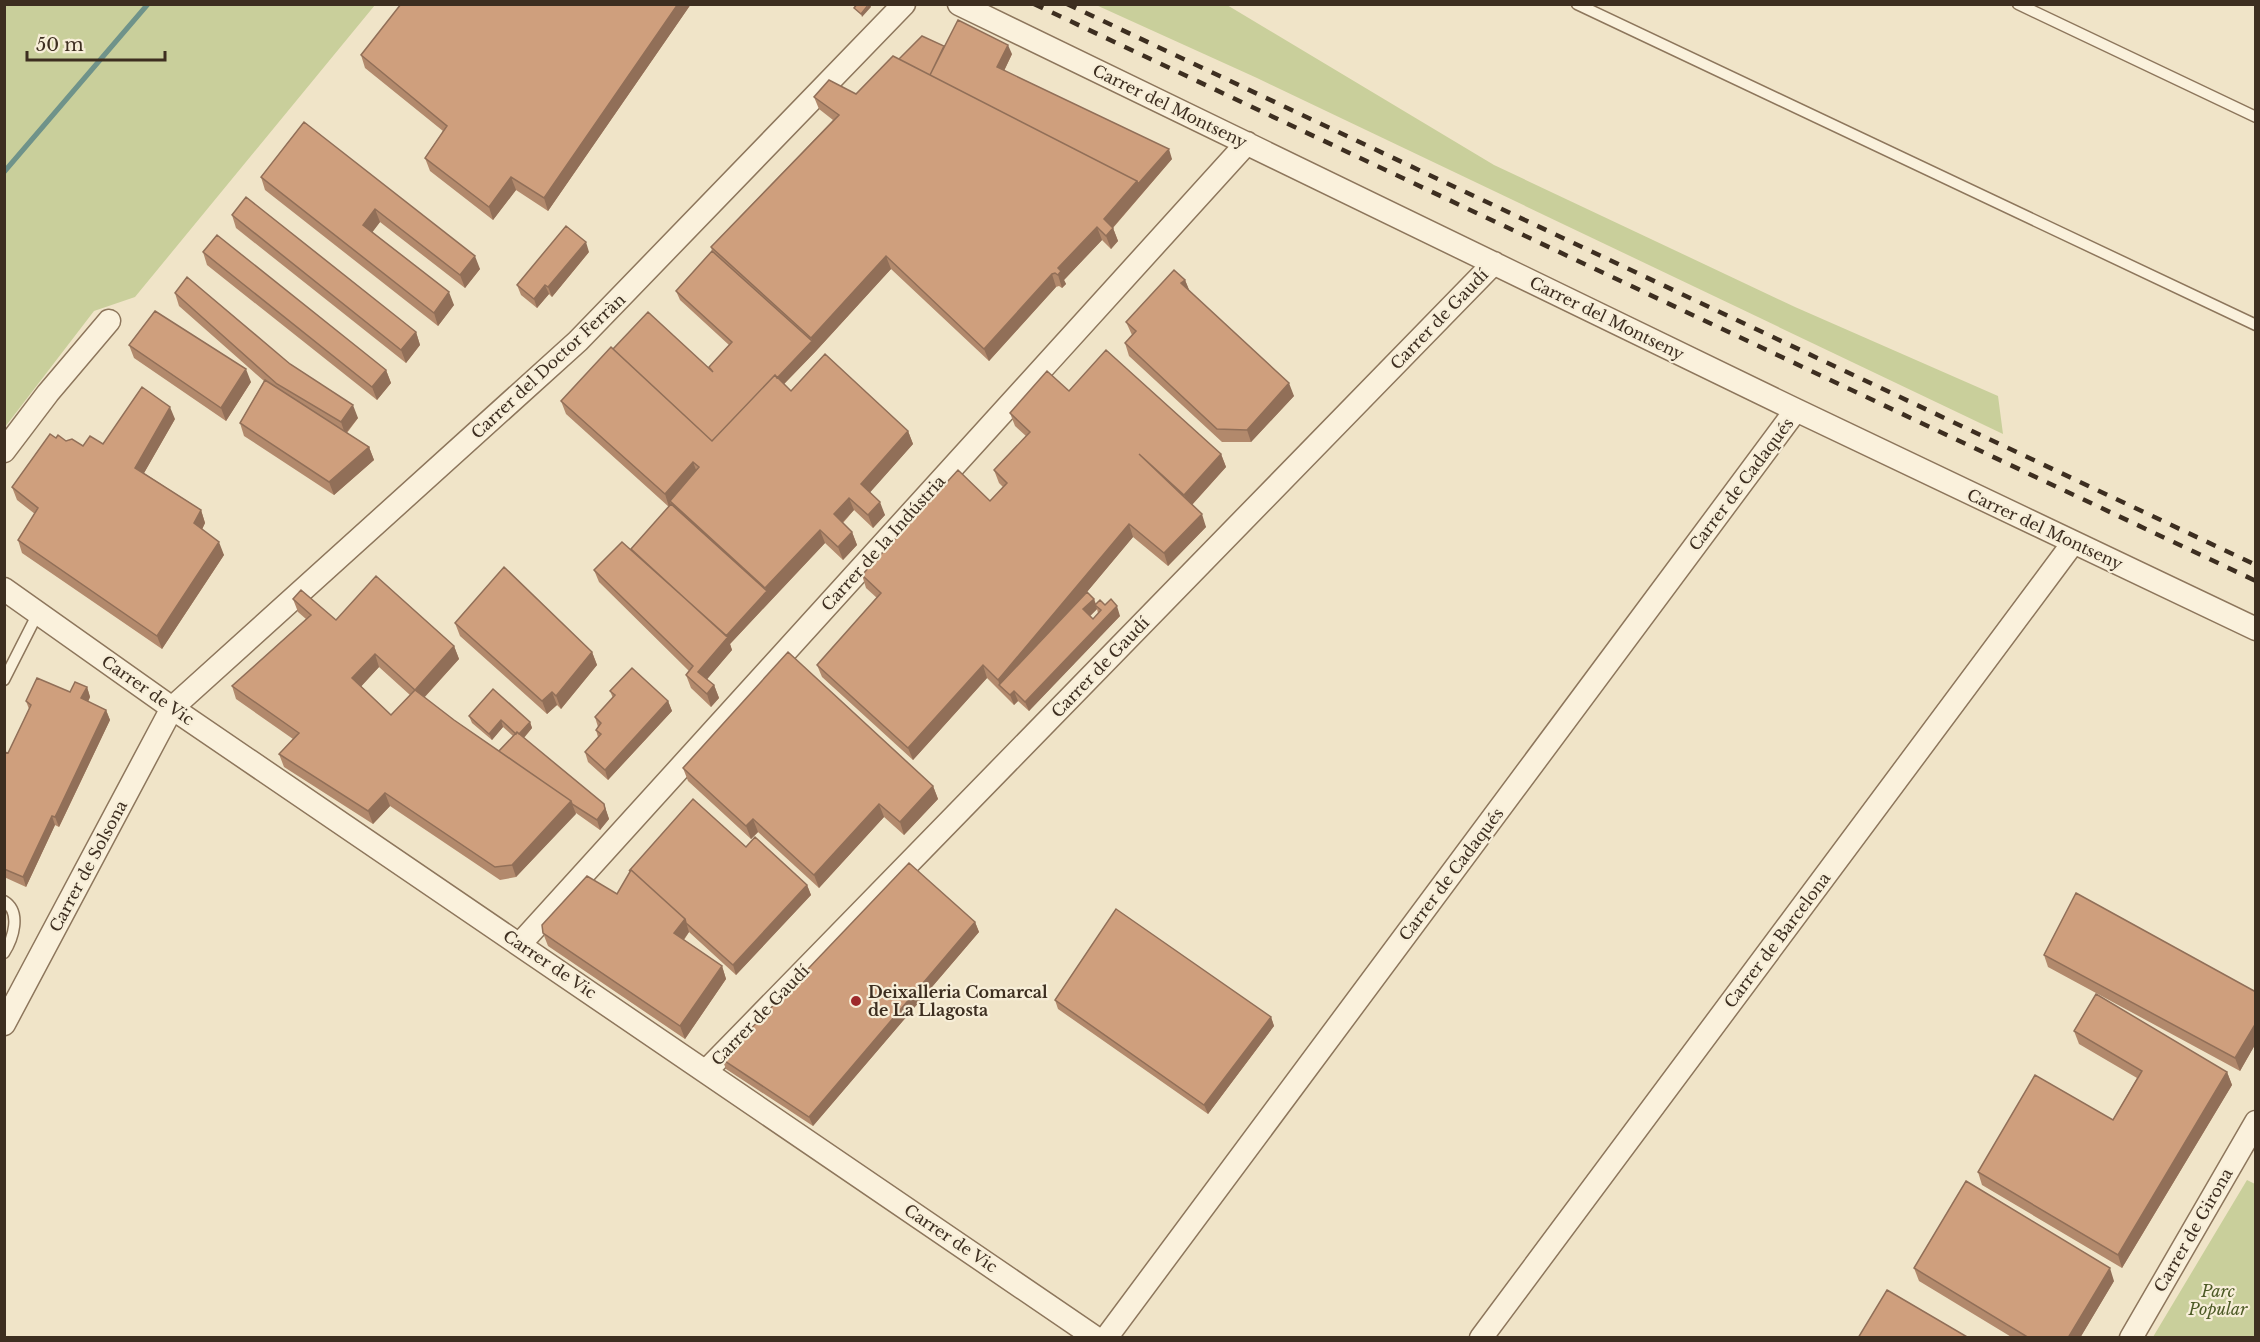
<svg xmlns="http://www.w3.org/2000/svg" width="2260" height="1342" viewBox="0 0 2260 1342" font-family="'Libre Baskerville',serif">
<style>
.green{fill:#c9cf9b}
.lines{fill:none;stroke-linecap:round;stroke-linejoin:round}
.stream{stroke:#6f938a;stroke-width:5}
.lane-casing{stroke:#8d765c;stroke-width:13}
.street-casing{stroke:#8d765c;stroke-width:25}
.lane{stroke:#faf1dc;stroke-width:10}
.street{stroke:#faf1dc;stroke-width:22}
.rail{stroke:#3d2e20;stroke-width:4.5;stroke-dasharray:10 10;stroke-linecap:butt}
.wall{fill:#b2896c;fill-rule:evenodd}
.shaded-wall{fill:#916f58}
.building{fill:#cf9f7d;stroke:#916f58;stroke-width:1.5}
.poi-dot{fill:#9e2a2b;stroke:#f7eed8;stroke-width:2}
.labels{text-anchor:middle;stroke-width:4.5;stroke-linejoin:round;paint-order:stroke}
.street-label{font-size:16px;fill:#3d2e20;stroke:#f7eed8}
.poi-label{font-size:16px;font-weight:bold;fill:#3d2e20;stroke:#f7eed8;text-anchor:start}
.park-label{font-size:16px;font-style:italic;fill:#4d5a26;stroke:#f7eed8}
</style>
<rect width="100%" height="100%" fill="#f0e4c8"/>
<path class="green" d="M4,5H375L135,297L94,311L5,427Z
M1096,5H1227L1494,165L1795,307L1998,396L2003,434L1257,78Z
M2247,1180L2255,1184V1337H2153Z"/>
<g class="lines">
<path class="stream" d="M4,172L148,4"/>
<g class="lane-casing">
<path id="lane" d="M1577,4L2256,325
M2018,4L2256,117
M4,680L38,613
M4,901C22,912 13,939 4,953"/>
</g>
<g class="street-casing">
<path id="street" d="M959,4L1796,410L2256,629
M4,451L48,393L109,321
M4,589L172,708L1096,1338
M520,944L1247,143
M4,1024L172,708L578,341L904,4
M706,1071L1494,263
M1106,1338L1796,410
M1481,1338L2073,543
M2131,1338L2256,1122"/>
</g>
<use href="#lane" class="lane"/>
<use href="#street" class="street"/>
<path class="rail" d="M1034,4L2256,581
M1067,4L2256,565"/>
</g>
<path class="wall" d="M691,4L548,211L516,190L493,220L430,171L425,158L443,131L365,68L361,55Z
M944,46L1012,54L1004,71L1172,159L1113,228L1118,241L1111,249L1102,240L1064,280L1066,284L1062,288L1059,286L1056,287L989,361L891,269L816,351L784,384L791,391L908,431L913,444L870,492L885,515L873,528L854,510L843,523L852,532L857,545L843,560L825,543L730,644L732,650L707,679L714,685L719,698L711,707L691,688L686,675L689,671L599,582L594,570L631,549L669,507L566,414L561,401L613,349L710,369L709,367L729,345L680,300L676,291L712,251L711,247L833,120L819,109L814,97L856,94L899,59Z
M304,122L480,269L465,288L380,222L372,232L454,305L438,326L265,190L261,177Z
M232,215L416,332L420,345L406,363L236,228Z
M203,252L386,370L391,383L377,400L207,265Z
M589,252L552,297L549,294L537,308L521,295L517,285Z
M1185,280L1189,290L1294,396L1251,442H1222L1129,356L1125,343L1132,335L1126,322Z
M175,293L290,364L358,418L347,433L369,447L374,460L334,495L244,436L240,423L264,381L179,306Z
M129,345L251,382L226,421L134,358Z
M1069,391L1221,454L1226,467L1192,505L1206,527L1168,566L1133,537L1081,599H1094L1096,604L1105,605L1120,616L1029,711L1018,701L1014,705L987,678L913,760L822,677L817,665L877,598L866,588L862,575L990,501L1003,487L999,483L994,470L1026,436L1015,426L1010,413ZM1097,609L1098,613L1093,619L1090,616Z
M175,419L144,473L201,510L205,523L202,529L224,555L162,649L22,553L18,540L35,514L17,500L12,487L56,438L83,446L103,444Z
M293,599L336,620L454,646L459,659L424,698L454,720L499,751L513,736L503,727L492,740L472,723L469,716L530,722L532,728L524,738L604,804L609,819L600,830L576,813L516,877L500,880L390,806L373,824L284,767L279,754L293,739L236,699L232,686L306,619L298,612ZM379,667L410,695L391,715L361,686Z
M455,623L592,652L597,665L561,709L557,705L547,714L460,636Z
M87,687L90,697L88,702L106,710L110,720L62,821L59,827L55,825L26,887L4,877V752L8,753L29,709L26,701L70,692Z
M610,691L668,701L672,711L608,780L588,762L585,752L598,737L596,730L598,727L595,717L613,698Z
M683,768L933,786L938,799L904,835L884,817L819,888L758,832L751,839L688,781Z
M746,847L807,885L811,895L736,975L689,932L684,940L722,966L726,979L685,1039L548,946L543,933Z
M975,922L979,932L813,1126L726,1069L722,1059Z
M2044,955L2256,992V1043L2240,1071L2048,967Z
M1055,1000L1271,1017L1274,1026L1208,1114L1058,1009Z
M2074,1031L2227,1072L2232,1085L2122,1268L1982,1185L1978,1172L2113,1120L2137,1078L2079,1044Z
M1914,1268L2114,1281L2080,1338H2013L1919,1281Z"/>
<path class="shaded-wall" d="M678,4H691L548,211L544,198Z
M870,4L871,7L862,17L861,14Z
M1008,45L1012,54L1001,77L997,67Z
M1169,149L1172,159L1109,232L1104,219L1137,181Z
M511,177L516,190L493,220L489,207Z
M375,209L380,222L368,238L363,225Z
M1097,227L1102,240L1064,280L1066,284L1062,288L1058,275V268Z
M1113,228L1118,241L1111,249L1106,236Z
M586,242L589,252L552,297L548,287Z
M475,256L480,269L465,288L460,275Z
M886,256L891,269L816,351L717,453L713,444L812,341L811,338Z
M1052,274L1056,287L989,361L984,349Z
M1185,280L1190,292L1181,283Z
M545,285L549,294L537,308L534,299Z
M449,292L454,305L438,326L434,313Z
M416,332L420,345L406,363L401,350Z
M246,369L251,382L226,421L221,408Z
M386,370L391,383L377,400L372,387Z
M1289,383L1294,396L1251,442L1247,430Z
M353,405L358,418L345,434L341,422Z
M170,407L175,419L140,480L135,468Z
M908,431L913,444L866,497L861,484Z
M369,447L374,460L334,495L329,482Z
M1221,454L1226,467L1189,508L1184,495Z
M693,462L698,475L670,501L671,505L669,507L665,494Z
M849,498L854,510L838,527L834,514Z
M880,502L885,515L873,528L868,515Z
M201,510L205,523L199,536L194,523Z
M1202,514L1206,527L1168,566L1164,553Z
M1129,524L1133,537L1005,690L1000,686L998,680Z
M820,530L825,543L730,644L732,650L703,684L698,672L725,637L767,591L765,588Z
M852,532L857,545L843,560L838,547Z
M219,542L224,555L162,649L157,636Z
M1094,599L1097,609L1087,619L1083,609Z
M1117,606L1120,616L1029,711L1025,702Z
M454,646L459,659L419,703L415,690Z
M592,652L597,665L561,709L556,696Z
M375,654L379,667L357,691L352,678Z
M983,665L987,678L913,760L908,748Z
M714,685L719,698L711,707L707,694Z
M87,687L90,697L85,708L81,698Z
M1014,691L1018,701L1014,705L1010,695Z
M552,692L557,705L547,714L542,701Z
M668,701L672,711L608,780L605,770Z
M106,710L110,720L59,827L55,817Z
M501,720L503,727L492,740L489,734Z
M530,722L532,728L520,742L518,736Z
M933,786L938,799L904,835L900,822Z
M385,793L390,806L373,824L368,811Z
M571,801L576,814L516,877L512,865Z
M604,804L609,819L600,830L597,820Z
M879,804L884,817L819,888L814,875Z
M52,816L55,825L26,887L23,877Z
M753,819L758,832L751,839L746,826Z
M807,885L811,895L736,975L733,965Z
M685,919L689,932L679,946L674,933Z
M975,922L979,932L813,1126L809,1117Z
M722,966L726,979L685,1039L680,1026Z
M1271,1017L1274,1026L1208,1114L1204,1105Z
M2256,1023V1043L2240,1071L2235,1058Z
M2227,1072L2232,1085L2122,1268L2118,1255Z
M2110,1268L2114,1281L2080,1338H2068Z"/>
<path class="building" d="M401,4H678L544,198L511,177L489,207L425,158L447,126L361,55Z
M857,4H869L861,14L854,8Z
M958,20L1008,45L997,67L1169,149L1138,184L1137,181L930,75Z
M922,36L944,46L930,75L899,59Z
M893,56L1137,181L1104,219L1113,228L1106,236L1097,227L1058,268L1061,271L1058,275L1055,273L1052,274L984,349L886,256L811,338L711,247L839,115L814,97L829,80L856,94Z
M304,122L475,256L460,275L375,209L363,225L449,292L434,313L261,177Z
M246,197L416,332L401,350L232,215Z
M566,226L586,242L548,287L545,285L534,299L517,285Z
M217,235L386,370L372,387L203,252Z
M712,251L812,341L777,378L775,375L712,441L613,349L648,312L713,372L709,367L732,342L676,291Z
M1174,270L1185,280L1181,283L1289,383L1247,430L1217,429L1125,343L1136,331L1126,322Z
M187,277L290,364L353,405L341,422L277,384L175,293Z
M155,311L246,369L221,408L129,345Z
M611,347L712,441L775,375L791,391L825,354L908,431L861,484L880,502L868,515L849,498L834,514L852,532L838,547L820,530L765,588L670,501L699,467L693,462L665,494L561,401Z
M1106,350L1221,454L1184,495L1139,454L1202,514L1164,553L1129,524L998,680L983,665L908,748L817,665L881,593L862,575L958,470L990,501L1007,483L994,470L1030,432L1010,413L1047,371L1069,391Z
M265,380L369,447L329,482L240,423Z
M142,387L170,407L135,468L201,510L194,523L219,542L157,636L18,540L38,508L12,487L50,434L56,438L58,435L66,441L72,439L83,446L90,436L103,444Z
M671,504L767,591L726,636L631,549Z
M622,542L728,637L698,672L714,685L707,694L686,675L693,666L594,570Z
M504,567L592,652L556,696L552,692L542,701L455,623Z
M376,576L454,646L415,690L375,654L352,678L391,715L415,690L454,720L571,801L512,865L495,867L385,793L368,811L279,754L299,733L232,686L311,615L293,599L301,590L336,620Z
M1087,592L1094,599L1083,609L1093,619L1101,610L1095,605L1100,600L1105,605L1111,599L1117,606L1025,702L1014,691L1010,695L999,685Z
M788,652L933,786L900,822L879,804L814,875L753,819L746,826L683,768Z
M632,668L668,701L605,770L585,752L601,734L596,730L601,723L595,717L615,695L610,691Z
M37,678L70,692L75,682L87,687L81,698L106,710L58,811L55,817L52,816L23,877L4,869V752L8,753L31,705L26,701Z
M493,689L530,722L519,734L517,732L516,734L501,720L489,734L469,716Z
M517,732L604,804L605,809L597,820L572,804L571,801L499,751Z
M693,799L746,847L755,837L807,885L733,965L686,923L685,919L631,870L629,871Z
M909,863L975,922L809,1117L722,1059Z
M631,870L685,919L674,933L722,966L680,1026L543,933L542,925L587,876L617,894Z
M2076,893L2256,992V1023L2235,1058L2044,955Z
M1116,909L1271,1017L1204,1105L1055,1000Z
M2096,994L2227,1072L2118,1255L1978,1172L2035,1075L2113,1120L2142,1071L2074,1031Z
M1966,1181L2110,1268L2068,1338H2029L1914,1268Z
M1887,1290L1969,1338H1858Z"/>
<circle class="poi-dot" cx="856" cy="1001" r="6"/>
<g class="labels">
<g class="street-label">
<text transform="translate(1170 106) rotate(26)" y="6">Carrer del Montseny</text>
<text transform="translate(1607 318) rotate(26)" y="6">Carrer del Montseny</text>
<text transform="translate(1439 319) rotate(-46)" y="6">Carrer de Gaudí</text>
<text transform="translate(548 366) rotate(-43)" y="6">Carrer del Doctor Ferràn</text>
<text transform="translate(1741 484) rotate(-53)" y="6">Carrer de Cadaqués</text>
<text transform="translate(2045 529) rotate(25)" y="6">Carrer del Montseny</text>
<text transform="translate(883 543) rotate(-48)" y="6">Carrer de la Indústria</text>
<text transform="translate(1100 667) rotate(-46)" y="6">Carrer de Gaudí</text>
<text transform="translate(148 690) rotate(35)" y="6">Carrer de Vic</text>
<text transform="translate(88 866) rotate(-62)" y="6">Carrer de Solsona</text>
<text transform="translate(1451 874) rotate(-53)" y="6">Carrer de Cadaqués</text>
<text transform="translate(1777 940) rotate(-53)" y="6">Carrer de Barcelona</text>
<text transform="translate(550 964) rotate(34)" y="6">Carrer de Vic</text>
<text transform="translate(760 1015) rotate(-46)" y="6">Carrer de Gaudí</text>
<text transform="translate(2193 1230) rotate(-60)" y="6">Carrer de Girona</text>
<text transform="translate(951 1238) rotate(34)" y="6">Carrer de Vic</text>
</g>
<g class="poi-label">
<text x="868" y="998">Deixalleria Comarcal<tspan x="868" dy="18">de La Llagosta</tspan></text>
</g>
<g class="park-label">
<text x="2218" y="1297">Parc<tspan x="2218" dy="18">Popular</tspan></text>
</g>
</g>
<rect width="2260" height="1342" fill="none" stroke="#3d2e20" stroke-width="12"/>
<path d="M27 51v9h138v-9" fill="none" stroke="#3d2e20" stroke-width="3"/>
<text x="36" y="51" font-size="18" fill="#3d2e20" stroke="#f7eed8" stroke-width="4.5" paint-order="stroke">50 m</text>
</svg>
